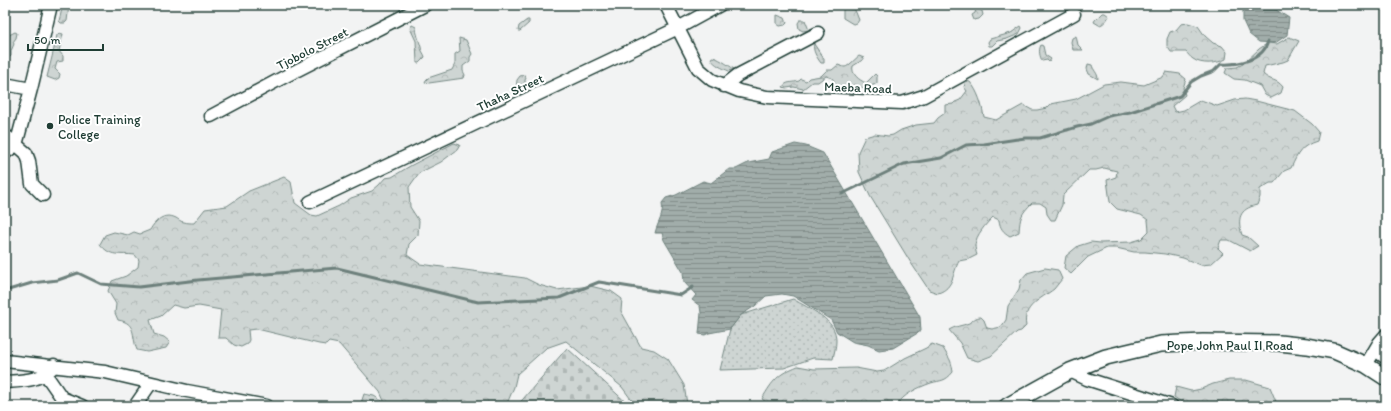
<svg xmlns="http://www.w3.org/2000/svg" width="1391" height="411" viewBox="0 0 1391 411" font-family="Itim,sans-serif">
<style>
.grass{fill:url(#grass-dots);stroke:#768984}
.forest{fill:url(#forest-crowns);stroke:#768984}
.cemetery{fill:url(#cemetery-stones);stroke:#768984}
.water{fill:url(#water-rules);stroke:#6d807b}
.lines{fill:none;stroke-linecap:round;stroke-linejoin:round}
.stream{stroke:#6d807b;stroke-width:3}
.minor-casing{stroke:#1f3d34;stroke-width:15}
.major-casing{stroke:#1f3d34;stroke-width:18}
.minor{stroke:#fff;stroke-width:12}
.major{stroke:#fff;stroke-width:15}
.poi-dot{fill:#1f3d34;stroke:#fff;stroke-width:1.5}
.labels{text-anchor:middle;stroke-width:4;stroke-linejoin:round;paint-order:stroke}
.street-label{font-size:13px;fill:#1f3d34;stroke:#fff}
.poi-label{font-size:13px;fill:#1f3d34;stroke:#fff;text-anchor:start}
</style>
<defs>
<pattern id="grass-dots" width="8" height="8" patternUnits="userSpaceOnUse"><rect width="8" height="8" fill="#ced5d3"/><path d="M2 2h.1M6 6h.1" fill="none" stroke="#b0b8b6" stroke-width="1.8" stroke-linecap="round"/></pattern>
<pattern id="forest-crowns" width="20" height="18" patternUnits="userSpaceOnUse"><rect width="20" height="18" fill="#ced5d3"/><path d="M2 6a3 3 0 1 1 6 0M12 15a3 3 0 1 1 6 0" fill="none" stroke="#b0b8b6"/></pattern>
<pattern id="cemetery-stones" width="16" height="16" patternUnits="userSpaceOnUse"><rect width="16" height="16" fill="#ced5d3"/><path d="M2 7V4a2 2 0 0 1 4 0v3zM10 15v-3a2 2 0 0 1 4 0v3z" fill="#b0b8b6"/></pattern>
<pattern id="water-rules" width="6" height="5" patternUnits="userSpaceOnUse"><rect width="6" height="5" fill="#a1adaa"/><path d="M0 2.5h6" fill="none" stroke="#838e8b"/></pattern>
</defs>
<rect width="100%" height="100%" fill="#f2f3f3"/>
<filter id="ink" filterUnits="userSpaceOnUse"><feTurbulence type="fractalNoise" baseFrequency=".025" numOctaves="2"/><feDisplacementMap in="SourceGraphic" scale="8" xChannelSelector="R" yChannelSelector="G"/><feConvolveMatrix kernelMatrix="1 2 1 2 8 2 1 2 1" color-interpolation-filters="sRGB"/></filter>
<g filter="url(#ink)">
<path class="grass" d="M793,299C809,309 837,319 836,341C836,347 834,353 833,359L813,358L784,368L720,370L730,329L741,315Z"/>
<path class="forest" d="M63,5H69L67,21L65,23H61L59,21Z
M845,8L855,10L859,20L857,23L853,24L843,18V10Z
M976,9H978L982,11L983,15L979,19L974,20L972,15L975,13Z
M1102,13H1105L1109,16C1107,20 1103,25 1099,25L1094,22L1095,20Z
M777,15L785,18L787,23L785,25L780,26L777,24Z
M527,20H529V23L520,31H518L519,26Z
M800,20H805L809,30L803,31L799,29L798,23Z
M1188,23L1198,26L1205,36L1213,43L1222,46L1227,52L1226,59C1217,64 1201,65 1193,59C1190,57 1188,54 1186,52H1171L1167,46V39L1170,32L1176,30L1181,24Z
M412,25L416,27C416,33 419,40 421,47C421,51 424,53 425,57L419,63H417L416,41L410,28Z
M1021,26L1022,28L1019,34L1007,39L997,41L992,46H989L988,42L990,39L1011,33Z
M15,32L17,33L16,38L13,42L14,44L11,51V56L6,60L5,59V52L7,50C6,47 9,39 9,35Z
M59,33L63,34L59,51L63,56V61L57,62L55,69L60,74L59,78L55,80L47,77L54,49V43L56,40L57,35Z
M1076,36L1078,45L1083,50H1073L1071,42L1072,38Z
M1289,37L1299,41L1288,60L1283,62L1265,66L1263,74C1271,82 1276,78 1283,87L1281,93L1271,98L1265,95L1260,86L1245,80L1234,79L1225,73L1227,68L1237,67L1243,64L1259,49L1268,43L1277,44Z
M459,38L466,40L472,54L470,57V61L463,66V71L465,75L464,78L429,83L425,82L426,80L428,78L452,70L455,64V54L460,51Z
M814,44L824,59V63H821C817,58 812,50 814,44Z
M1041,45L1043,46L1045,55L1051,59L1049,62L1047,60L1042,61C1040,56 1038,51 1041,45Z
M859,56L864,58V59L853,66C851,74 859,80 866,83L875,74L877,76V83L868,88L865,87L854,89H833L834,81L832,78L826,76L818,82H812L803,89L794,87L786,88L783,87C786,81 793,83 799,81L801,79L806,81L809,78L821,76L827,70H832L838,65C841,66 843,67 845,67C848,67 856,58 859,56Z
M712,57C717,57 728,65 734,69L729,71C722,68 715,65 711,59Z
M1088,64L1092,65C1093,70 1098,73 1098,79L1089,74L1087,69Z
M1166,72L1180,74L1186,79L1183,88L1185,95L1172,106L1175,112L1184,110L1201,100L1217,106L1235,100L1245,99L1256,101L1295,111L1312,124L1319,132L1317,141C1301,146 1298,153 1291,168L1284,171L1274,183H1270L1260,189V197L1257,205C1239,209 1237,219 1242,235L1248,237L1258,246L1250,251L1229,240H1221L1218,248L1223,253L1211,264L1201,265L1183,258L1165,254L1145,252H1134L1116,248H1107L1088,257L1071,274L1064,268L1066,256L1078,246L1091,242L1100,243L1131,242L1141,239L1149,231L1148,220L1141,215L1117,209L1110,202L1107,180L1116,177L1117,171L1104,168L1096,170H1089L1063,195L1062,205L1055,220H1051L1047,214L1046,207L1040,203H1032C1021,214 1020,217 1019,232L1010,236C1003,232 1000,228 999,220L993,217C986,224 976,235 975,245C975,248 976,252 977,255L969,259L959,261C952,274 954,288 938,293L929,290L911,263L870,196L859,172L858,152L865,137L875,134L888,136L893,135L901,130L916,125L934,123L938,118L945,113V105L953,104L955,102L960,100L967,91L964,87L966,81L970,82C978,91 982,105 984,117L996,120L1023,105L1032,110H1037L1047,108L1051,104L1076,99L1104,84L1121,82L1144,85L1163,77Z
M525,75L526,78L525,80V83L530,86L529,91H522L516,89L517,80L520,76Z
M454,143L460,145L457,150L441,162L419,173L409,187L410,207L419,221L418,235L409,244L407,255L420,264L525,278L539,285L557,290L590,286L611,291L622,299L621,311L641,347L654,350L668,359L684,385L687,404V406H636L622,387L566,341L546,348L517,374L514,387L506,406H360L364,394L374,396L385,403L380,392L339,344L329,342L326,345L319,344L257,329L248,330L249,340L247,344L241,347L234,345L226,338H218L221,310L199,306L184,308L173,305L161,316L150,320L154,334L164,337L170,342L166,348L147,352L137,350C131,335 137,323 118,320L115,313L116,304L108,291L112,281L126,276L138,267L139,260L135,255C119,253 111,258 100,244L105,235L114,232L128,235L134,232L140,234L150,230C155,221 164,212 176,218C178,219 181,222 184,222C187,223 191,223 194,223L205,209L227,206L249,191L284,177L291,182L295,203L311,215L317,216L339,206L351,198L372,191L379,185L385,178L392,177L410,166Z
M1045,268L1058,270L1062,279C1059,282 1057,286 1054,289C1041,299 1022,306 1026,326L1021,331L1017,332L991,356L978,361L967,358L960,343L949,330C955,326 962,326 969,323C974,320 975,317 981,317L984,320L987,328L992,329L1001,327L1006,320L1008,306L1019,289L1021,280L1027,273Z
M932,344L943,348C949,359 951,358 953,372C945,382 941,380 931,383C917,388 904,394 896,406H771L762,399C773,380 778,374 798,366L814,369L856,368L877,372L884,371L905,358L926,348Z
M1229,380H1246L1270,387L1277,404L1282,406H1195L1183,403L1174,397L1176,387L1191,391L1201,389L1213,384Z"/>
<path class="cemetery" d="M567,348L630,406H517Z"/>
<path class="water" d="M1245,5H1268L1289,18L1287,35L1275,43L1259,42L1249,34L1243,21V7Z
M795,144L806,146L823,153L920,317L921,331L893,348L879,350L868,345L853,342L837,332L831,320L793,296L782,294L766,296L755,306L741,315L730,329L709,333L705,335L699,334L701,313L700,306L692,300L696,295L684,282L683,272L664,240L662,233H655C658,221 664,216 662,203L666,198L676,195L703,181L711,183L729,169H736L748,163L769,159L772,152Z"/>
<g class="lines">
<path class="stream" d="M842,194L904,164L941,158L966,145L984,144L1025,138H1040L1077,127L1091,124L1109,116L1130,112L1180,96L1191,82L1201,76L1214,71L1221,64C1238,65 1264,60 1268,41
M5,291L32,283L58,280L78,273L101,284L139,287L198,280L337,268L478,302L559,298L599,282L681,295L693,287"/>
<g class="minor-casing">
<path id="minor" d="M666,5L698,68L712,80L739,91L767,97L902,103L924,96L1074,14
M5,84L31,89L51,5
M724,86L738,75L818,33
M211,116L284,77L425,5
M5,135L26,153L29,161L32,184L43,195
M5,153L16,145L31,89
M310,202L678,28L720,5
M1375,350L1386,358
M5,361L105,372L187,391L267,406
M1366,365L1379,343L1386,335
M1070,371L1087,379L1172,406
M46,375L62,398L82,406
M5,382C21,381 45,381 54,365
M135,406L151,383"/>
</g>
<g class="major-casing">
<path id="major" d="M1007,406L1070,371L1106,357L1161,344L1203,342L1279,343L1307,346L1334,351L1366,365L1386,378"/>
</g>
<use href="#minor" class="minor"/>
<use href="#major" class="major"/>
</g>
</g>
<circle class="poi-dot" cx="50" cy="126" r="4"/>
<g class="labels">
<g class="street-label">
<text transform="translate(312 48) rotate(-27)" y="5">Tjobolo Street</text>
<text transform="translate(858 87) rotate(2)" y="5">Maeba Road</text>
<text transform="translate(510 92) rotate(-25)" y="5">Thaha Street</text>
<text x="1230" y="350">Pope John Paul II Road</text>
</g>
<g class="poi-label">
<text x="58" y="124">Police Training<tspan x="58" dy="15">College</tspan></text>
</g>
</g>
<rect width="1391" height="411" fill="none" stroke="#fff" stroke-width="20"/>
<rect x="10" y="10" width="1371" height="391" fill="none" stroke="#1f3d34" stroke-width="1.5" filter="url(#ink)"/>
<path d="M28 44v6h75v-6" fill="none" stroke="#1f3d34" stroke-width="2"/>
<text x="34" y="44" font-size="12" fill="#1f3d34" stroke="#ffffff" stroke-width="3" paint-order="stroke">50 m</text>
</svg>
